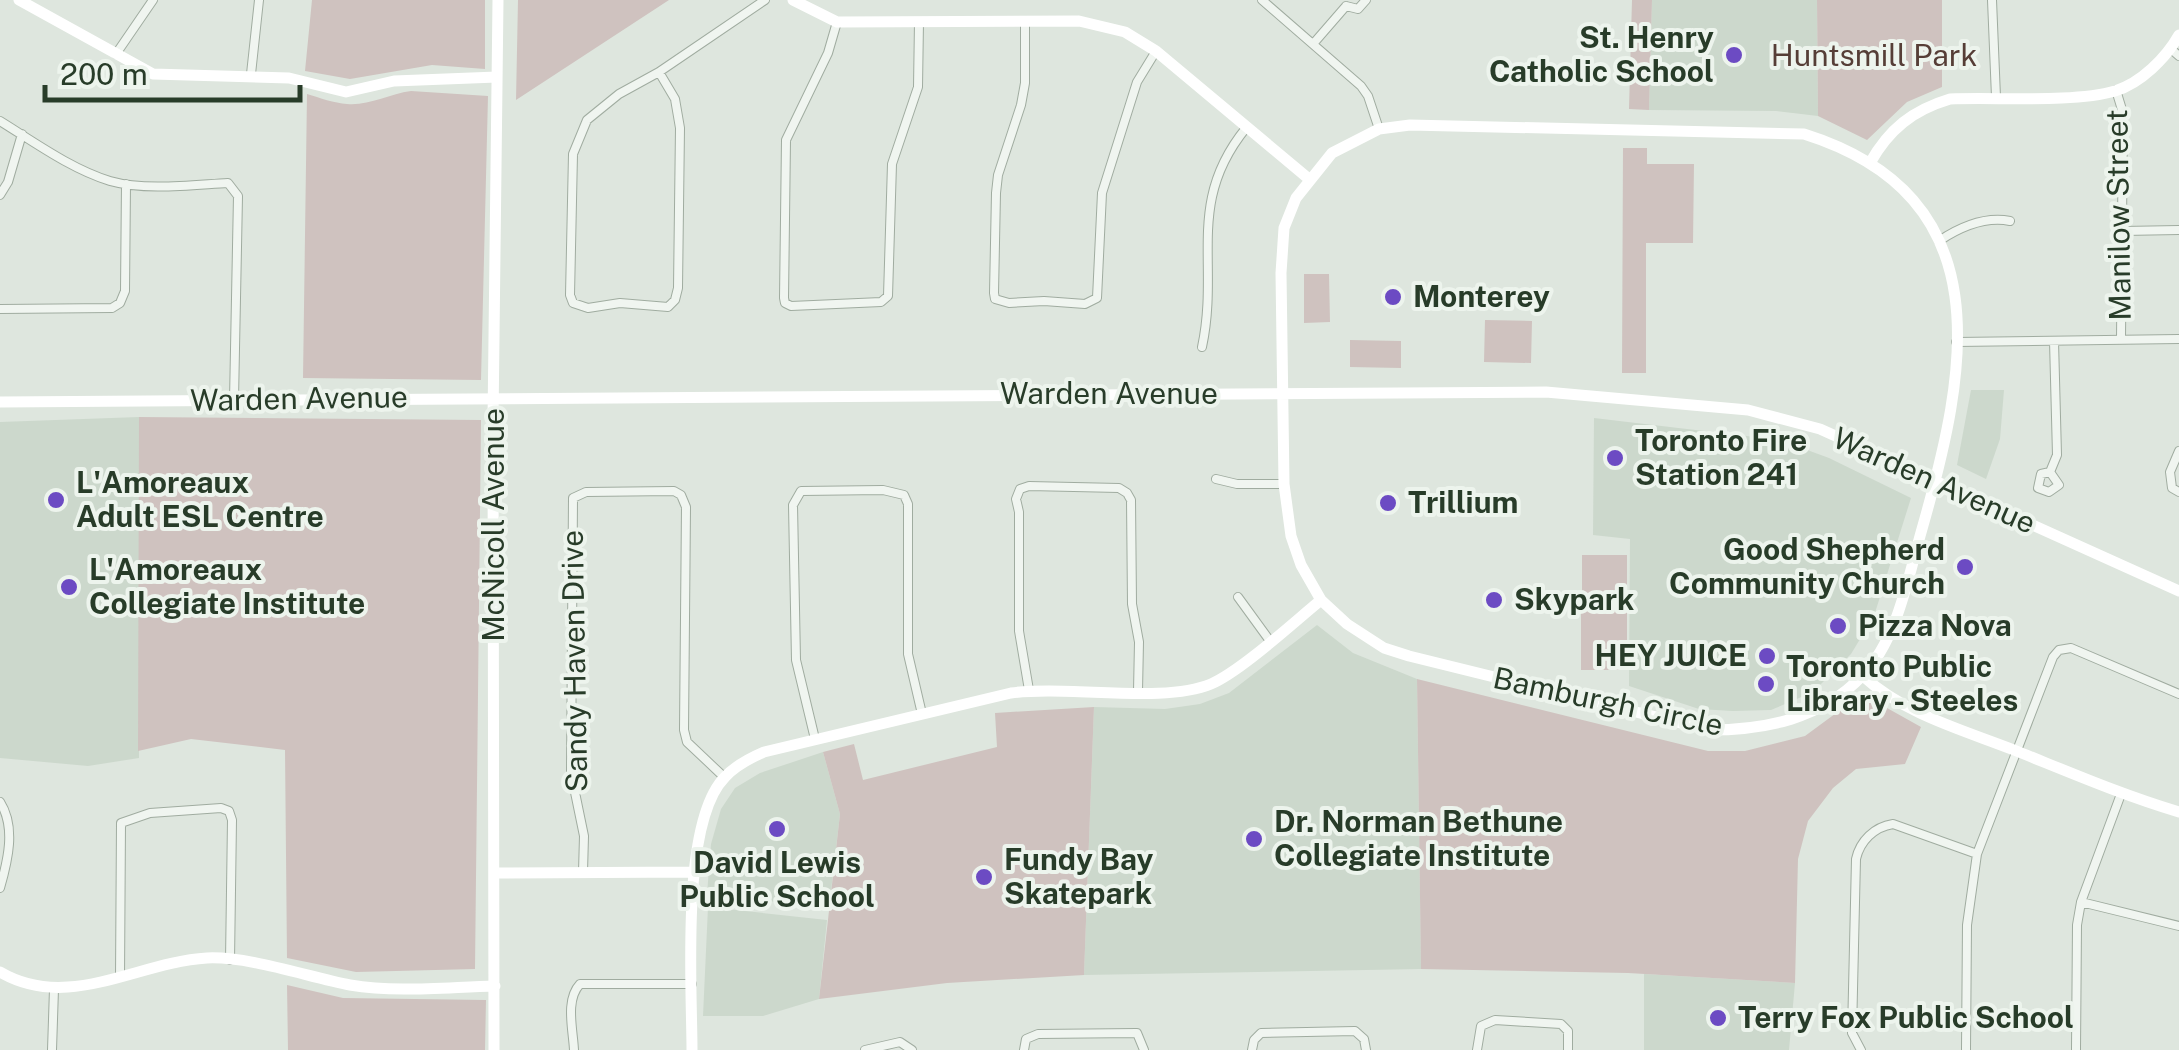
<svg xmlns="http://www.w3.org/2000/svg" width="2179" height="1050" viewBox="0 0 2179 1050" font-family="'Public Sans',sans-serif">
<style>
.built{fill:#ccd8cc}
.green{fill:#cfc2bf}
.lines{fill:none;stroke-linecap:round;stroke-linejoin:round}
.street-casing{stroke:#a0aca0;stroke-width:10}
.street{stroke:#f0f5f0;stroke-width:8}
.secondary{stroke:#fff;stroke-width:11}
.poi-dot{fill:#6c4bc3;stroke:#edf4ed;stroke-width:4}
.labels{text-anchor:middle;stroke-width:8;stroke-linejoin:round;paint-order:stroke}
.poi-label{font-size:30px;font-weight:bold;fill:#283c29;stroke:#edf4ed;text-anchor:start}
.park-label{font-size:30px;fill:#563e37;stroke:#edf4ed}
.street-label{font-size:30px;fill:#283c29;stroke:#edf4ed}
</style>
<rect width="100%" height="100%" fill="#dee6de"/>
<path class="built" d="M1652,0H1817L1818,116L1776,111L1649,110Z
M1971,390H2004L2000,439L1986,479L1957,465Z
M139,417V758L88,766L0,758V422Z
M1594,418L1780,440L1829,458L1911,498L1874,616L1851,654L1813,692L1771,710L1733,711L1699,709L1629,686L1630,539L1593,535Z
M1317,625L1353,653L1417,679L1421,969L1084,975L1094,707L1165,709L1200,704L1229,693Z
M823,752L840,814L829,908L707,894L711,844L721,809L735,788L760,773Z
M708,907L827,920L819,999L763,1016H703Z
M1644,974L1795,983L1789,1050H1644Z"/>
<path class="green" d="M312,0H485V69L432,65L350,79L305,71Z
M518,0H669L516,100Z
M1632,0H1652L1649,110L1629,109Z
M1817,0H1942V87L1907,102L1867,140L1818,116Z
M411,91L488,96L481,380L303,378L307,94C320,98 334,103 347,104C368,106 389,94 411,91Z
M1623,148H1647V164H1694L1693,243H1646V373H1622Z
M1304,274H1329L1330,322L1304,323Z
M1485,320L1532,321L1531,363L1484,362Z
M1350,340L1401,341V368L1350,367Z
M139,417L481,420L475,969L356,972L287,958L285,750L191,739L138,751Z
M1582,555H1627V596H1582Z
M1581,609L1627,610V670H1581Z
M1417,679L1708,751H1745L1805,736L1862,694L1921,727L1905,764L1856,769L1833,788L1808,821L1798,859L1795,983L1628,973L1421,969Z
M1094,707L1084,975L947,983L819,999L840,814L823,752L854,744L863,780L997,747L995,713Z
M287,985L343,998L486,1000L485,1050H288Z"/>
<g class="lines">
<g class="street-casing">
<path id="street" d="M1262,0L1361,86L1368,96L1379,129
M1992,0L1996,97
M1346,6L1358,9L1366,0
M1025,21V83L1021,105L998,175L996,193L994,293L995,299L1009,303L1044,301L1085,304L1097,298L1102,193L1137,82L1156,51
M837,22L828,53L786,140L784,298L785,303L791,306L881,302L888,296L892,164L918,87L919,22
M1313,44L1346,6
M2171,49L2179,56
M116,54L153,0
M659,72L675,99L680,128L678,288L675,300L668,307L620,303L588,308L573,303L570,295L573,154L587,120L619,94L659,72L765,0
M251,74L259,0
M2116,90L2123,113L2121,339
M0,121C34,142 71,169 110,181C145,191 192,185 228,183L238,196L234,400
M0,195L8,182L22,134
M2123,231L2179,230
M1939,241C1960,227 1984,216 2010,221
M0,309L112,308L120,303L125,291L126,184
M1956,342L2179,339
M1202,347C1220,263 1185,203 1246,128
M2179,451L2170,472L2172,488L2179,492
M2050,472L2059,485L2049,492L2038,488L2041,474L2050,472L2057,455L2054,341
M1216,479L1237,484H1284
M1238,597L1270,641
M1029,690L1019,631V512L1016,499L1020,489L1029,486L1119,488L1127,493L1131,500L1132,604L1139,642L1138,691
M815,739L796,660L793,505L801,491L883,490L904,495L908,504V654L922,714
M0,802C16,827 8,860 0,888
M583,872L584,836L571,773L573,498L586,492L674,491L681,495L686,507L684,730L687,742L724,777
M2081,902L2179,926
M120,977L121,823L150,813L221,808L229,811L232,820L230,960
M52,1050L54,989
M574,1050C573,1029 565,1000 580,984H692
M865,1050L900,1042L912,1050
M1024,1050L1026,1039L1038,1034L1137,1033L1144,1050
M1252,1050L1254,1040L1261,1033L1355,1031L1364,1039L1366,1050
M1477,1050L1481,1026L1495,1020L1561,1024L1568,1031V1050
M1861,1050L1852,1033L1856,859C1860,841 1874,827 1893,824L1977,854
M1966,1050L1967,925L1977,854L2053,657L2059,650L2071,648L2179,694
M2076,1050L2077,925L2081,902L2121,794"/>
</g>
<use href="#street" class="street"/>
<path class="secondary" d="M19,0L153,74L289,78L346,92L394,81L497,77
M793,0L837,22L1079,21L1125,32L1156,51L1309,179
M1410,125L1804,134C2004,197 1967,371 1922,529C1908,577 1898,639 1862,676C1821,719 1765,730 1709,730L1409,656L1384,648L1347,624L1321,600L1301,565L1291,536L1284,484L1281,273L1284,228L1296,198L1332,153L1379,129Z
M1870,163C1889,129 1913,110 1950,99C1996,97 2074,103 2115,91C2141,83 2166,58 2179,35
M0,402L1546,392L1748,410L1820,429L2179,591
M1863,676C1904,714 1963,730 2014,750C2069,772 2122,795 2179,812
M495,873L696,872
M0,972C68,1012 137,962 207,958C249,956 308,977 350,985C397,993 448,987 495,986
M494,1050L493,421L498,0
M692,1050C692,987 680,822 725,777C735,766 750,758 764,752L1011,693C1068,685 1163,704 1211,684C1241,671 1294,622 1321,600"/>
</g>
<g class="poi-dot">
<circle cx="1734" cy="55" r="10"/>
<circle cx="1393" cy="297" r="10"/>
<circle cx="1615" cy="458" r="10"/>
<circle cx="56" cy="500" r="10"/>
<circle cx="1388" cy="503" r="10"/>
<circle cx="1965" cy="567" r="10"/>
<circle cx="69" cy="587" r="10"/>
<circle cx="1494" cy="600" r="10"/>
<circle cx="1838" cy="626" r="10"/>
<circle cx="1767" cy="656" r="10"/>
<circle cx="1766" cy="684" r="10"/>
<circle cx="777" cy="829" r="10"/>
<circle cx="1254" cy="839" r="10"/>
<circle cx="984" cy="877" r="10"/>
<circle cx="1718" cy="1018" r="10"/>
</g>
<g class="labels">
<g class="poi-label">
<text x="1714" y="48" text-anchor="end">St. Henry<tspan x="1714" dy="34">Catholic School</tspan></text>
<text x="1413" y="307">Monterey</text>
<text x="1635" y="451">Toronto Fire<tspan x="1635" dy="34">Station 241</tspan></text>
<text x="76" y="493">L'Amoreaux<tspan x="76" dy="34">Adult ESL Centre</tspan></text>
<text x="1408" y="513">Trillium</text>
<text x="1945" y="560" text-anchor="end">Good Shepherd<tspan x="1945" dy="34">Community Church</tspan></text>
<text x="89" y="580">L'Amoreaux<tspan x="89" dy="34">Collegiate Institute</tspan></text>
<text x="1514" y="610">Skypark</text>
<text x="1858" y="636">Pizza Nova</text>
<text x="1747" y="666" text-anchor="end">HEY JUICE</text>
<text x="1786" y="677">Toronto Public<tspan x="1786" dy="34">Library - Steeles</tspan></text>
<text x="1274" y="832">Dr. Norman Bethune<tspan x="1274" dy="34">Collegiate Institute</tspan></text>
<text x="1004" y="870">Fundy Bay<tspan x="1004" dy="34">Skatepark</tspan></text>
<text x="777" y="873" text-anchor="middle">David Lewis<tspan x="777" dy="34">Public School</tspan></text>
<text x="1738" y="1028">Terry Fox Public School</text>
</g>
<g class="park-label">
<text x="1874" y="66">Huntsmill Park</text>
</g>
<g class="street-label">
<text transform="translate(2119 215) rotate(-91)" y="10">Manilow Street</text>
<text x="1109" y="404">Warden Avenue</text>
<text transform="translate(299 399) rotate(-1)" y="10">Warden Avenue</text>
<text transform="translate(1934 481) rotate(24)" y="10">Warden Avenue</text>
<text transform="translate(494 525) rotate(-90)" y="10">McNicoll Avenue</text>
<text transform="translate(575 661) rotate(-91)" y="10">Sandy Haven Drive</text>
<text transform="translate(1608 702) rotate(12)" y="10">Bamburgh Circle</text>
</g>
</g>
<path d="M45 85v15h255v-15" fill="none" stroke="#283c29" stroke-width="5"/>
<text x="60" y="85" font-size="30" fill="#283c29" stroke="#edf4ed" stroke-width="8" paint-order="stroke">200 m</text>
</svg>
